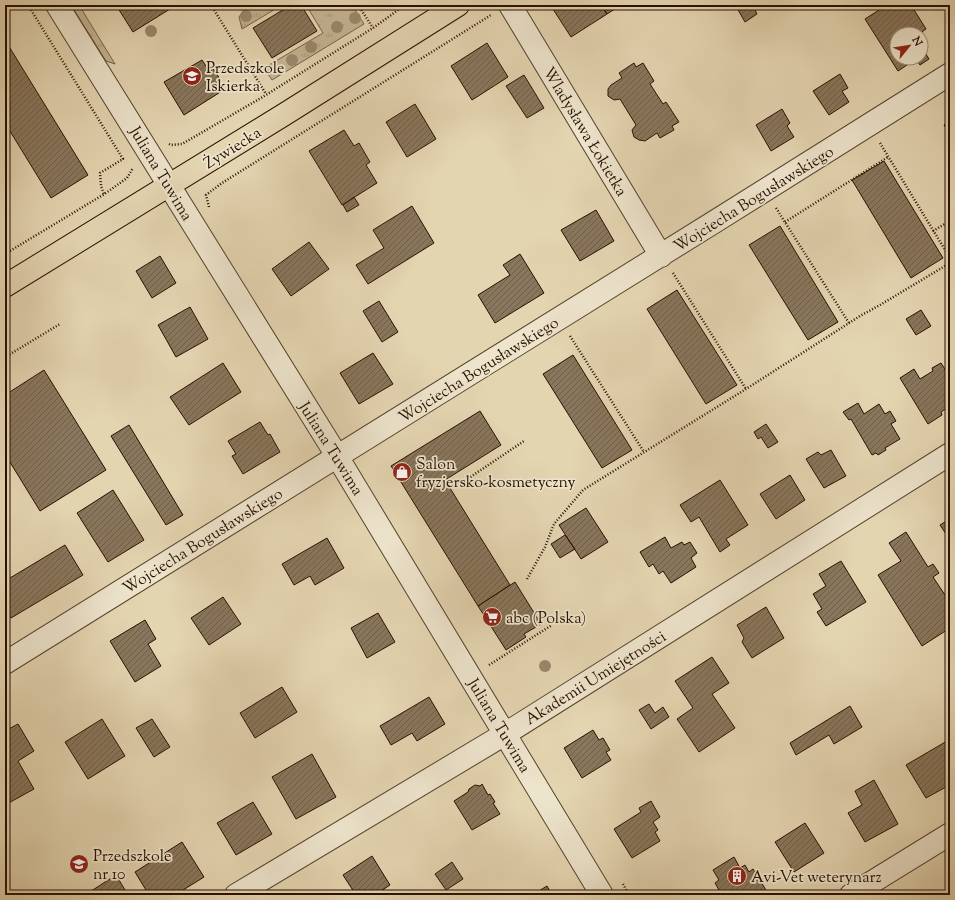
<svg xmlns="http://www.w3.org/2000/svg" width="955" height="900" viewBox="0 0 955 900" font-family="'Sorts Mill Goudy',serif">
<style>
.grass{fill:url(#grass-tufts);stroke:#76624a}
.building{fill:url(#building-hatch);stroke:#271000}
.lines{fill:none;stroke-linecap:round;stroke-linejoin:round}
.minor-casing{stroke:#56412c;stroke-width:24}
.major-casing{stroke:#271000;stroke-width:24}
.path{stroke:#271000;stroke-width:2.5;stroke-dasharray:1 2;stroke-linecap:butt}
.minor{stroke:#ede4cc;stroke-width:22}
.major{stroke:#e4d5b1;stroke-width:22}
.tree{fill:#9a886c}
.labels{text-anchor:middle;stroke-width:3.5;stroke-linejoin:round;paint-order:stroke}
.poi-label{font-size:16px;fill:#271000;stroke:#ede4cc;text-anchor:start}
.street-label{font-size:16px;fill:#271000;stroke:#ede4cc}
</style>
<defs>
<pattern id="grass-tufts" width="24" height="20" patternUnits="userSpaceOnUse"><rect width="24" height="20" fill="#c4b493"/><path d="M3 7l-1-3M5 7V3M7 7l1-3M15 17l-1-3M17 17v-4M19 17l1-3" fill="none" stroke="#a89a7d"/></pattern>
<pattern id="building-hatch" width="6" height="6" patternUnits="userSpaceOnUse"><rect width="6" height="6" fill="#89765c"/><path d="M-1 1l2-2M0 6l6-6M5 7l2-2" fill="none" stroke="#705f4a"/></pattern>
</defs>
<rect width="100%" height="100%" fill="#e4d5b1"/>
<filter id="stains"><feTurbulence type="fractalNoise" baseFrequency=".005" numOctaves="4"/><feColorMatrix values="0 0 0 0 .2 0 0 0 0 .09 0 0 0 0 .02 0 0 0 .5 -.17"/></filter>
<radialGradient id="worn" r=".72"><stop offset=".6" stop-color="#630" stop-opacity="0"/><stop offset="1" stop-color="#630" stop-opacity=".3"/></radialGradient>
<path class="grass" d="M71,5H79L115,64L106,61Z
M251,5H282L242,29L239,17L244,10Z
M306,5H352L364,24L272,80L264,68L323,33Z"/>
<path class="building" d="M116,5H168L170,9L133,32Z
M291,5H301L317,31L272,58L253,28Z
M552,5H601L607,14L571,37L551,6Z
M601,5H621L607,14Z
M741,5L753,6L757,14L745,22L737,8Z
M887,5H911L926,29L919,34H897V58H921V46L929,59L920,65L916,59L898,71L865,19Z
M5,40L88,175L51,198L5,123Z
M487,43L508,77L472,100L451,66Z
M202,60L208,69L212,67L220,79L216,81L222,91L184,115L164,82Z
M634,63L636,67L643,63L654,81L650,84L663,104L666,102L679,122L672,126L674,130L660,138L657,133L645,141L639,140L634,137L632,130L636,125L620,99L614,100L608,96V89L611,85L622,78L619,73Z
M840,74L848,88L842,91L849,102L829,115L813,91Z
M524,75L544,108L527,118L506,86Z
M415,104L436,139L407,157L386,122Z
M782,109L790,123L787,126L794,137L771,151L756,125Z
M950,121V135L944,125Z
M344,130L354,146L359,143L370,162L366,165L377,183L342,205L309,151Z
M950,138V151L948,144Z
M884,161L943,258L911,278L852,180Z
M354,197L359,205L347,212L343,205Z
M412,206L434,243L368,284L356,265L384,248L373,230Z
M596,210L614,241L580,261L561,230Z
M780,226L838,322L808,340L749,245Z
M309,242L329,269L291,296L272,269Z
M520,254L544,293L495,323L478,295L510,275L503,265Z
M160,256L176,283L152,298L136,271Z
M677,290L737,385L706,404L647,309Z
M379,301L398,332L382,342L363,311Z
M190,307L208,339L176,357L158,325Z
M921,310L931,326L916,335L906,319Z
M373,353L393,384L359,404L340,373Z
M573,355L632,450L602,468L543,374Z
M223,363L241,392L189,425L170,397Z
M941,363L950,377V406L941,412L942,415L928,424L900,378L914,369L920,379L933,371L932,368Z
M44,370L106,470L40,511L5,454V395Z
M858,403L864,414L879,404L885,414L890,411L896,421L891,424L900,439L885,448L886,450L878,455L876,453L872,455L851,419L849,420L843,412Z
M480,411L501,445L445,480L510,585L478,606L391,466Z
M260,422L268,435L270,434L280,452L243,474L232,456L236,454L228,441Z
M766,424L778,442L768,448L761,437L758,439L754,432Z
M129,425L183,515L166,525L111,436Z
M831,450L846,476L824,488L806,459L818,452L821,455Z
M790,475L805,500L776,519L760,494Z
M720,480L748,525L726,539L730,545L720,552L699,517L691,522L680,505Z
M113,490L144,540L108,562L77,513Z
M586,508L608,542L581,559L559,525Z
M950,519V540L940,525Z
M906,532L928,567L933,564L939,573L933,577L945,595L950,592V628L922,646L878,575L901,561L889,543Z
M565,535L575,549L560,558L551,544Z
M665,537L671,548L682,542L684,545L690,542L697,553L691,558L696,567L671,583L663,571L659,574L653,564L649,567L640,552Z
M327,538L344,568L315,585L310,576L294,585L282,564Z
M65,545L83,575L11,618L5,608V581Z
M841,561L866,602L826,626L817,612L822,609L813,594L826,586L819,574Z
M515,582L541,624L524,634L526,637L506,650L478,606Z
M223,597L241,624L209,645L191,618Z
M766,607L784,638L752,658L742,642L744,638L737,625Z
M378,613L395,642L367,658L351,628Z
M145,620L156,639L148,644L161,666L135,682L110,641Z
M712,657L729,683L712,694L735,728L699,752L677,719L693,708L675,681Z
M282,687L297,712L255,738L240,713Z
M429,697L445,724L417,741L412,733L391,745L380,726Z
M649,704L655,713L663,707L669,717L651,729L639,710Z
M850,706L862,727L834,744L829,735L796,755L790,743Z
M102,719L125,756L88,779L65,742Z
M152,719L170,747L154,757L136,728Z
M18,724L34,751L18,761L34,789L5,805V731Z
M593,730L599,740L603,738L610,750L606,752L611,760L582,778L564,748Z
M947,741L950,746V793L946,787L926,798L906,765Z
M312,754L336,797L296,819L272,777Z
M874,780L898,824L865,842L848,813L862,805L855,791Z
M482,784L488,795L490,794L495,802L493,803L500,814L472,830L454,801L468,792L469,789L475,785L480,786Z
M651,801L660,817L653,822L658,830L655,832L660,841L632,858L614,829L641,812L639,808Z
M253,802L272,834L236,855L217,823Z
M805,823L824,853L794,872L775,842Z
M182,842L204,877L175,895H149L135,872Z
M372,856L390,885L375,895H356L343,875Z
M734,857L740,868L745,865L749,872L753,869L769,895H717L716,892L719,890L715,883L719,880L713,870Z
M452,862L463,879L446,890L435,874Z
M116,875L128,895H85Z
M547,886L552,895H532Z"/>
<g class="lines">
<g class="minor-casing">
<path id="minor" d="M57,5L329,443L602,895
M510,5L661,256
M5,663C320,467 636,272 950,74
M236,895L505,734L950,454
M851,895L950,834"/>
</g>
<g class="major-casing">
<path id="major" d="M5,286L285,114L458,5"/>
</g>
<path class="path" d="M28,5L123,159L100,173L101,186L104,194
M211,5L266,94
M358,5L373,28
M880,143L950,258
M169,144L171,145L182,144L261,98L373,28L405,5
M209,207L206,195L222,183L491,15
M776,208L849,323
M785,222L888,157
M933,231L950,221
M5,254L106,193L127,178L133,168
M673,273L746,389
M570,336L644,452
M5,352L7,356L5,357
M7,356L60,324
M463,482L524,441
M527,579L545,547L554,524L583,490L746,389L860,316L880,305L950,263
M489,665L552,625
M623,884L629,895"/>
<use href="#minor" class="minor"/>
<use href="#major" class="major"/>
</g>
<g class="tree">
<circle cx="246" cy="16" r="6"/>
<circle cx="355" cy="18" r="6"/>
<circle cx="337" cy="27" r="6"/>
<circle cx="151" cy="31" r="6"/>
<circle cx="311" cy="47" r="6"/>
<circle cx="292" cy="60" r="6"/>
<circle cx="545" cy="666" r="6"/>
</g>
<defs>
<g id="school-disc" transform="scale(1)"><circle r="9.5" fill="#8f2418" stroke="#ede4cc"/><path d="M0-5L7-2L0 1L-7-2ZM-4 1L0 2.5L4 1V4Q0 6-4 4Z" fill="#fff"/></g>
<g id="shop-disc" transform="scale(1)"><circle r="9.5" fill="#8f2418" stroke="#ede4cc"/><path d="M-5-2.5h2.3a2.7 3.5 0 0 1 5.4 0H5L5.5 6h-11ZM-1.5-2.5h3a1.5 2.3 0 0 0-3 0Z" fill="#fff"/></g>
<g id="supermarket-disc" transform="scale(1)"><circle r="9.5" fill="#8f2418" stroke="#ede4cc"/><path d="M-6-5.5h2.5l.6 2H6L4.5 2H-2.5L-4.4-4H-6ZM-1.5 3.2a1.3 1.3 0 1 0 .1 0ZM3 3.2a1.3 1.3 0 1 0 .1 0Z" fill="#fff"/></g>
<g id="building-disc" transform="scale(1)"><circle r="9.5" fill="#8f2418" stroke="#ede4cc"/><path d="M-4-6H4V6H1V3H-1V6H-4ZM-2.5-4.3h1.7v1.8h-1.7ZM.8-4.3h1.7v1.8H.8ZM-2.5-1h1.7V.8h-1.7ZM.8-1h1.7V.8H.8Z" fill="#fff"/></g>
</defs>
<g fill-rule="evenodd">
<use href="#school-disc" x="192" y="76"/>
<use href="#shop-disc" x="402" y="472"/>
<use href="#supermarket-disc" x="492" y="617"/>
<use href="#school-disc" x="79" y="864"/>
<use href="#building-disc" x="737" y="876"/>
</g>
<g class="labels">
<g class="poi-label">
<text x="206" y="73">Przedszkole<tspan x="206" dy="18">Iskierka</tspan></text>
<text x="416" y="469">Salon<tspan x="416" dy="18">fryzjersko-kosmetyczny</tspan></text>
<text x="506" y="623">abc (Polska)</text>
<text x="93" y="861">Przedszkole<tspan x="93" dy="18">nr 10</tspan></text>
<text x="751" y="882">Avi-Vet weterynarz</text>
</g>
<g class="street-label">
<text transform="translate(586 131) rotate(59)" y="6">Wladysława Łokietka</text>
<text transform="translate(232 147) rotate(-32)" y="6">Żywiecka</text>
<text transform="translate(162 173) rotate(59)" y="6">Juliana Tuwima</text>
<text transform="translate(753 198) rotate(-32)" y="6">Wojciecha Bogusławskiego</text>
<text transform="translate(478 369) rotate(-32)" y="6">Wojciecha Bogusławskiego</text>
<text transform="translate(332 448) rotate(58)" y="6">Juliana Tuwima</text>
<text transform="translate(202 540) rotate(-32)" y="6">Wojciecha Bogusławskiego</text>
<text transform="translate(595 677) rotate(-32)" y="6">Akademii Umiejętności</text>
<text transform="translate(500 725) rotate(59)" y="6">Juliana Tuwima</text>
</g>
</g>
<rect width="955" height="900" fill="none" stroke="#e4d5b1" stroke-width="20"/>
<rect x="6" y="6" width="943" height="888" fill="none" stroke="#271000" stroke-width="2"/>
<rect x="10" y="10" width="935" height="880" fill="none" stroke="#271000"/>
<g transform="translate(909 46) rotate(60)"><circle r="19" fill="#ede4cc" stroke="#9e8f7a"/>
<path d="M0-3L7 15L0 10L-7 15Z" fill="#8f2418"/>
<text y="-6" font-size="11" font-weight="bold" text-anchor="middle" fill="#271000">N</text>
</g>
<rect width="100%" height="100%" filter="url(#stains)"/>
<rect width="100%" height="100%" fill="url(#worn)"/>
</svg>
